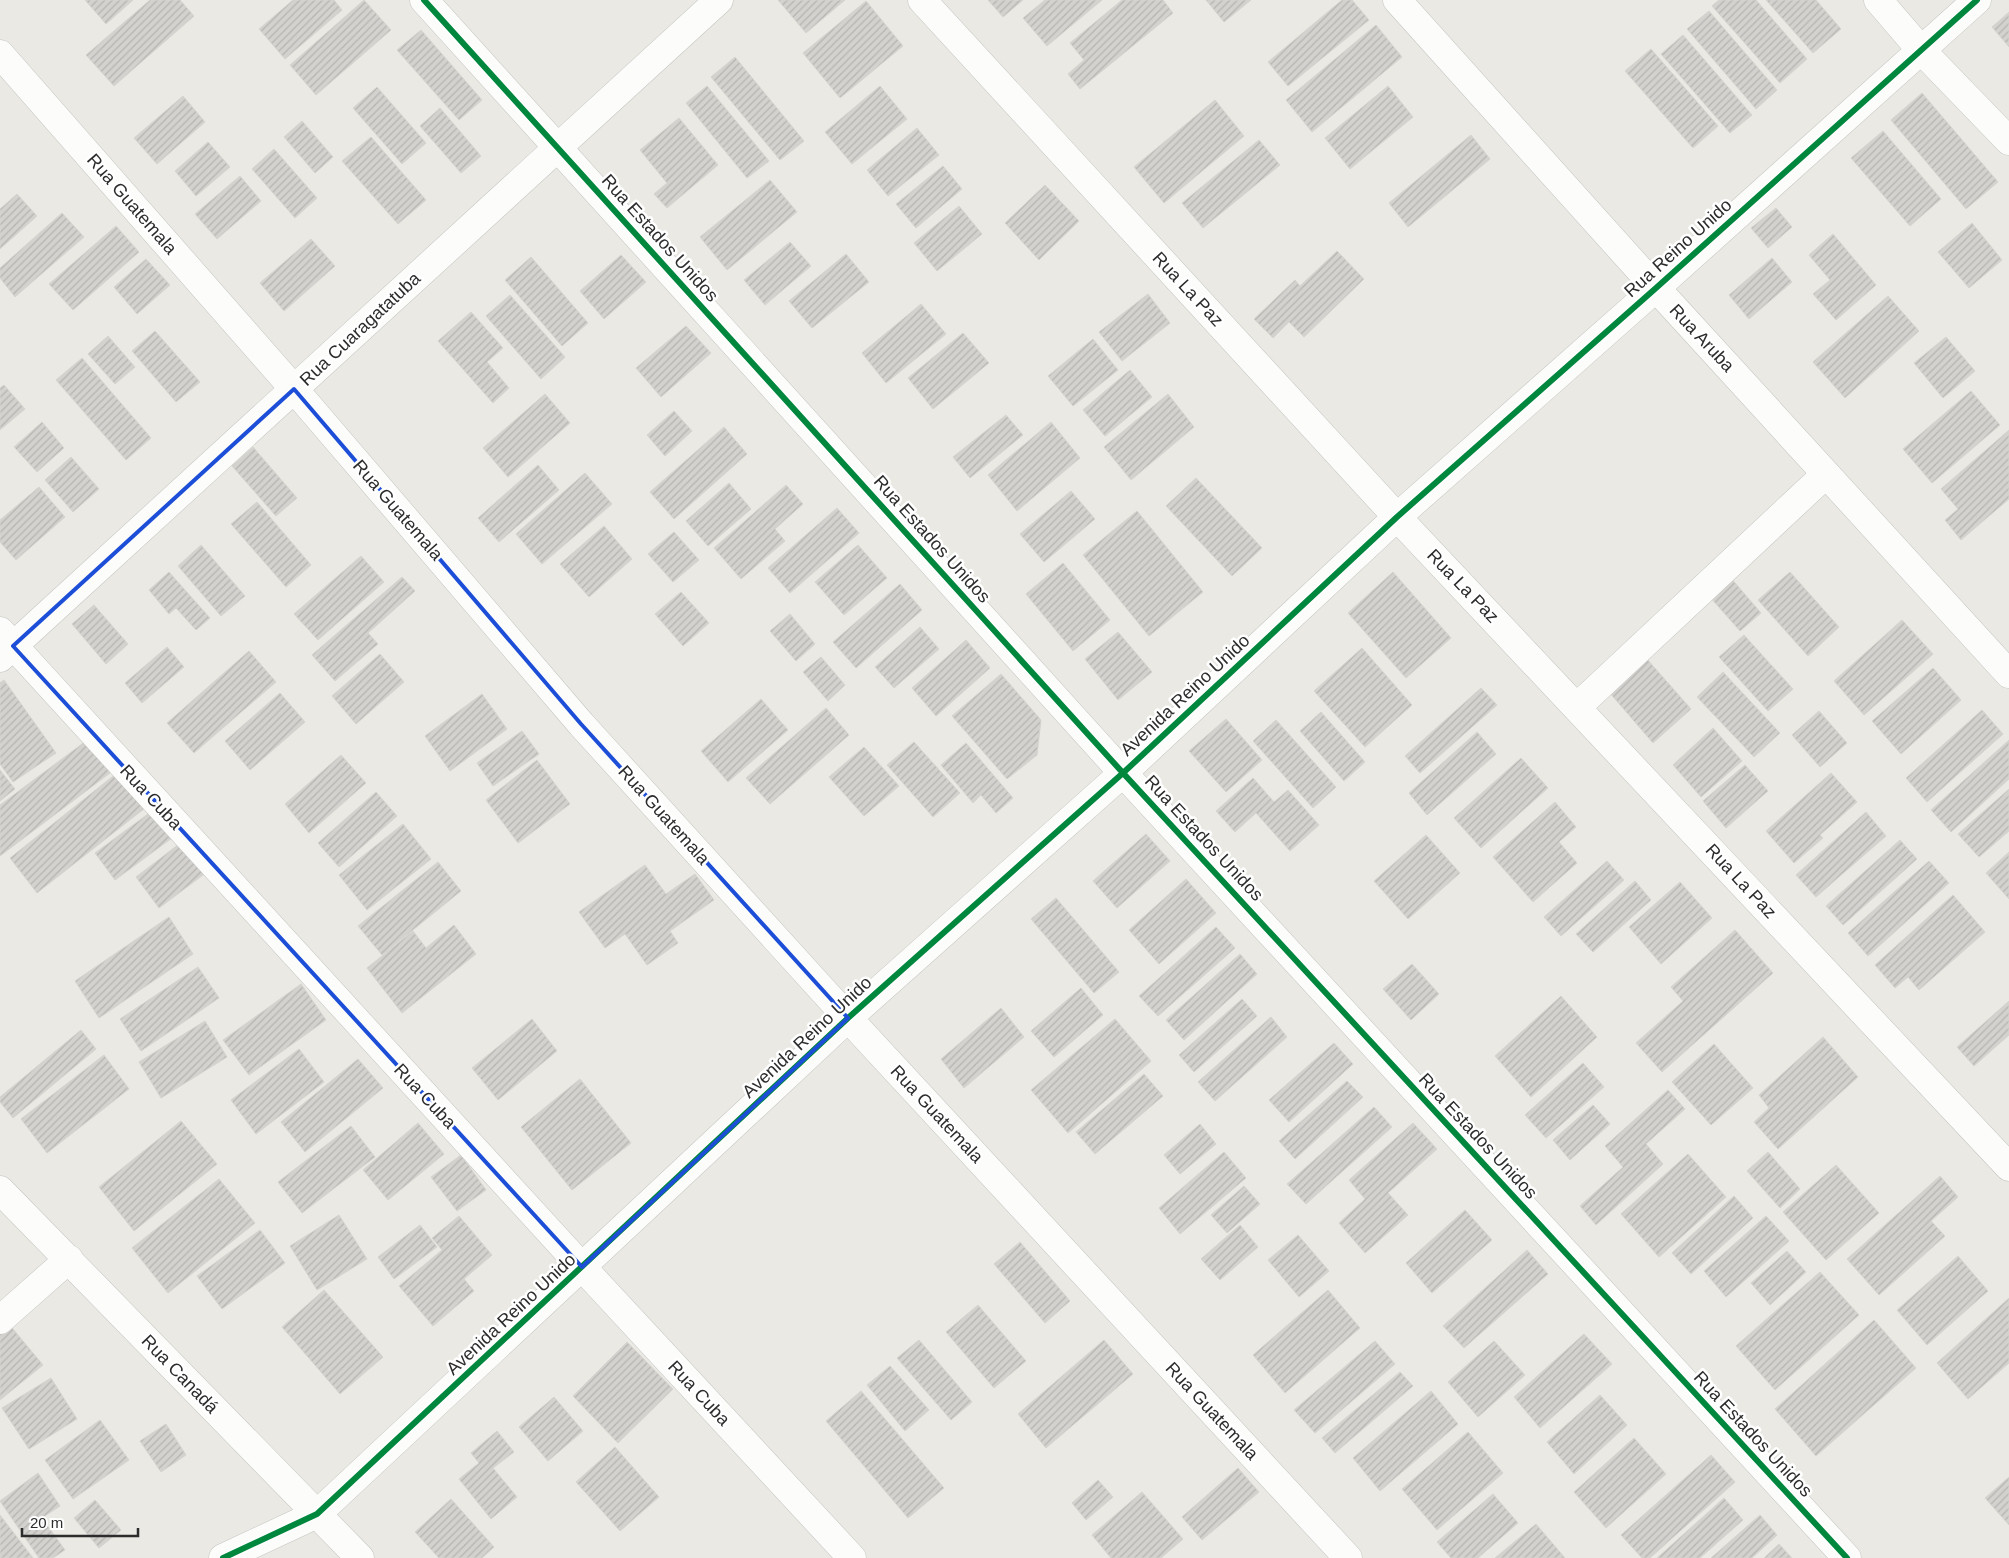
<svg xmlns="http://www.w3.org/2000/svg" width="2009" height="1558" viewBox="0 0 2009 1558" font-family="Helvetica,sans-serif">
<style>
.building{fill:url(#building-hatch);stroke:#d5d4cf}
.lines{fill:none;stroke-linecap:round;stroke-linejoin:round}
.minor-casing{stroke:#c4c4c3;stroke-width:29}
.minor{stroke:#fcfcfb;stroke-width:28}
.cycleway-casing{stroke:#fff;stroke-width:9}
.cycleway{stroke:#00873e;stroke-width:6}
.marked{fill:none;stroke:#1d4ed8;stroke-width:4;stroke-linejoin:round}
.labels{text-anchor:middle;stroke-width:5;stroke-linejoin:round;paint-order:stroke}
.street-label{font-size:18px;fill:#2c2c2c;stroke:#fff}
</style>
<defs>
<pattern id="building-hatch" width="6" height="6" patternUnits="userSpaceOnUse" patternTransform="scale(1.25)"><rect width="6" height="6" fill="#d3d2ce"/><path d="M-1 1l2-2M0 6l6-6M5 7l2-2" fill="none" stroke="#b5b4b1"/></pattern>
</defs>
<rect width="100%" height="100%" fill="#eae9e3"/>
<path class="building" d="M85,0H133L106,24Z
M150,0H180L194,16L114,86L86,55Z
M293,0H334L342,10L285,59L259,29Z
M364,0L391,30L316,95L290,65Z
M778,0H845L806,33Z
M988,0H1023L1003,17Z
M1045,0H1102L1047,46L1023,18Z
M1122,0H1163L1173,13L1080,89L1068,74L1084,60L1070,43Z
M1206,0H1251L1224,22Z
M1342,0H1352L1369,20L1288,86L1268,62Z
M1719,0H1756L1807,59L1780,83L1712,6Z
M1766,0H1816L1841,29L1813,53Z
M866,1L903,46L840,98L803,53Z
M1709,11L1777,90L1756,109L1687,29Z
M2009,12V47L1992,27Z
M1376,25L1402,57L1312,132L1286,100Z
M421,30L482,100L459,120L397,50Z
M1683,35L1752,115L1730,133L1661,54Z
M1651,49L1718,126L1693,148L1625,71Z
M735,57L804,141L780,160L711,77Z
M707,86L769,161L747,178L686,103Z
M880,86L907,119L852,164L825,132Z
M1388,86L1413,117L1350,169L1325,138Z
M377,87L426,143L402,164L353,108Z
M1922,93L1998,182L1966,209L1891,120Z
M183,96L205,122L157,164L134,138Z
M1215,100L1244,136L1164,203L1134,167Z
M440,108L481,156L461,173L420,126Z
M679,118L718,165L667,208L654,194L667,183L640,150Z
M302,121L333,157L315,173L284,137Z
M917,128L939,155L888,196L867,170Z
M1883,131L1941,199L1910,226L1851,158Z
M1471,135L1490,159L1408,227L1389,203Z
M371,137L426,200L398,224L342,161Z
M1259,140L1280,165L1203,228L1182,203Z
M208,142L230,167L196,196L175,171Z
M274,149L317,198L295,218L252,169Z
M943,166L962,189L916,228L896,204Z
M240,176L261,201L217,239L195,214Z
M770,180L797,212L727,270L700,237Z
M1045,185L1079,221L1039,260L1005,223Z
M17,194L37,216L0,249V209Z
M959,206L982,234L937,271L914,243Z
M1776,208L1792,227L1768,248L1751,228Z
M62,213L84,237L15,297L0,278V268Z
M1972,223L2002,260L1969,288L1938,252Z
M116,226L139,252L73,310L49,284Z
M1833,234L1876,285L1836,320L1813,294L1830,280L1809,255Z
M311,239L335,266L284,311L260,283Z
M790,242L811,266L765,305L744,280Z
M1337,251L1364,279L1304,337L1289,322L1273,338L1254,319L1295,280L1300,286Z
M846,254L869,282L812,328L789,301Z
M621,255L646,282L604,319L580,291Z
M531,257L588,323L562,346L505,280Z
M1772,258L1792,282L1749,319L1729,295Z
M146,259L170,285L137,314L114,287Z
M1148,294L1170,323L1122,361L1099,332Z
M510,295L565,357L541,379L486,316Z
M1888,296L1919,331L1845,398L1813,362Z
M921,304L946,334L886,383L862,353Z
M471,312L503,348L487,362L509,388L493,403L438,341Z
M686,326L711,353L661,397L636,368Z
M155,331L200,382L176,402L132,351Z
M963,333L989,363L933,409L908,378Z
M108,336L135,367L115,384L88,354Z
M1946,337L1975,371L1943,398L1914,363Z
M1093,339L1118,370L1073,406L1048,376Z
M82,358L151,438L126,460L56,380Z
M1130,370L1152,397L1105,436L1083,410Z
M4,385L25,409L0,430V388Z
M1971,391L2000,425L1932,483L1903,449Z
M545,394L570,423L508,477L483,448Z
M1168,394L1194,427L1131,480L1104,447Z
M674,411L692,431L665,456L647,435Z
M1006,415L1023,435L970,478L953,457Z
M42,422L64,448L37,472L14,447Z
M1051,422L1080,458L1017,511L988,475Z
M724,427L747,454L674,519L650,492Z
M2009,430V499L1961,540L1945,520L1958,509L1941,489Z
M253,447L297,498L276,516L232,466Z
M71,457L99,489L73,512L45,480Z
M538,465L559,490L499,542L478,518Z
M585,473L612,504L542,564L516,534Z
M1196,478L1262,548L1232,576L1166,506Z
M729,483L751,509L708,546L686,521Z
M786,485L803,504L775,529L785,541L741,579L714,548Z
M39,487L65,517L16,560L0,542V520Z
M1071,491L1095,519L1044,562L1020,534Z
M257,502L311,565L286,587L231,524Z
M837,508L859,533L790,593L768,568Z
M1137,511L1203,592L1149,636L1083,555Z
M604,526L632,559L589,597L560,564Z
M674,532L699,560L673,582L648,554Z
M201,545L245,596L221,616L178,566Z
M858,545L887,578L844,615L815,582Z
M361,556L384,582L318,640L294,614Z
M1063,563L1110,620L1073,651L1026,594Z
M169,572L210,618L196,630L176,608L169,614L149,590Z
M1393,572L1451,638L1406,678L1348,613Z
M1790,572L1839,627L1808,656L1758,600Z
M402,577L415,591L368,633L378,644L335,681L312,655Z
M1730,577L1761,613L1740,631L1709,596Z
M900,584L922,610L856,668L833,642Z
M681,592L709,623L683,646L655,614Z
M94,605L128,644L106,664L72,624Z
M790,614L815,644L796,661L770,631Z
M1902,620L1933,654L1864,715L1834,681Z
M920,627L939,649L894,688L875,667Z
M1118,632L1152,672L1118,700L1085,659Z
M1744,635L1793,689L1768,711L1719,657Z
M966,640L990,668L936,716L912,688Z
M167,647L184,667L142,703L125,683Z
M1362,648L1412,705L1365,747L1314,691Z
M249,651L276,682L194,753L167,723Z
M380,654L404,682L356,724L332,696Z
M821,657L845,685L828,701L803,672Z
M1646,658L1691,709L1653,743L1609,692Z
M1933,668L1961,700L1901,754L1872,721Z
M1723,672L1780,733L1754,757L1697,697Z
M1001,674L1041,720L1037,755L1007,779L952,716Z
M4,680L56,753L13,782L0,764V683Z
M1481,688L1497,705L1420,773L1405,756Z
M280,693L305,722L250,770L225,741Z
M482,694L507,729L450,771L425,736Z
M761,699L788,730L728,782L701,751Z
M826,708L849,735L770,804L746,778Z
M1982,710L2003,734L1927,802L1906,778Z
M1819,711L1847,743L1820,767L1792,735Z
M1321,712L1365,762L1344,781L1300,731Z
M1226,719L1262,760L1226,792L1189,751Z
M1276,720L1336,787L1313,808L1253,741Z
M1713,728L1742,761L1701,797L1673,765Z
M522,731L539,754L493,786L477,763Z
M1477,732L1496,754L1427,815L1409,793Z
M2009,740V779L1951,832L1931,810Z
M86,741L110,773L0,856V805Z
M914,742L960,793L933,817L887,765Z
M966,743L1013,798L996,813L981,795L973,803L941,765Z
M864,747L899,786L864,816L829,777Z
M341,755L366,783L309,833L285,804Z
M1521,758L1548,788L1481,848L1454,818Z
M537,760L570,804L518,843L486,800Z
M1745,765L1768,791L1726,828L1703,801Z
M0,770L15,789L0,801Z
M117,773L145,808L37,893L10,858Z
M1831,773L1857,802L1820,835L1823,838L1794,863L1766,831Z
M1253,778L1274,802L1288,790L1319,825L1290,851L1256,813L1235,832L1216,811Z
M2009,789V831L1979,857L1958,834Z
M376,792L397,816L339,867L318,843Z
M1555,802L1576,827L1559,842L1577,863L1533,902L1493,857Z
M152,811L172,838L115,880L95,853Z
M1866,812L1886,836L1816,897L1796,875Z
M403,824L431,859L367,910L339,875Z
M1146,834L1170,861L1117,908L1093,881Z
M1426,835L1460,873L1408,919L1374,881Z
M1900,840L1917,859L1843,925L1826,906Z
M183,841L207,872L159,908L136,877Z
M2009,852V899L1986,873Z
M1607,861L1624,880L1561,936L1544,917Z
M1929,861L1949,883L1868,956L1848,933Z
M438,862L461,891L382,955L358,926Z
M645,865L666,894L695,874L714,900L670,931L678,943L647,965L625,934L605,948L579,912Z
M1186,879L1216,913L1159,964L1129,930Z
M1635,881L1651,900L1593,952L1576,934Z
M1680,882L1712,918L1661,964L1629,927Z
M1953,895L1985,932L1919,990L1908,977L1895,988L1875,965Z
M1056,898L1119,972L1094,993L1031,919Z
M169,917L193,954L99,1018L75,981Z
M454,925L476,954L402,1013L367,968L413,931L426,948Z
M1216,927L1235,948L1158,1016L1139,996Z
M1735,930L1773,973L1662,1072L1636,1043L1683,1001L1671,987Z
M1240,954L1257,974L1184,1040L1166,1020Z
M1412,964L1439,994L1411,1020L1383,989Z
M198,967L219,998L141,1051L120,1019Z
M301,984L326,1020L249,1075L223,1040Z
M1081,988L1103,1015L1054,1057L1031,1031Z
M1561,996L1597,1037L1531,1097L1495,1056Z
M1242,999L1257,1016L1194,1072L1179,1055Z
M2009,1001V1035L1974,1066L1957,1047Z
M1001,1008L1024,1037L964,1088L941,1059Z
M1271,1017L1287,1037L1215,1101L1198,1082Z
M532,1019L557,1051L498,1100L472,1068Z
M1115,1019L1151,1061L1068,1133L1031,1090Z
M205,1021L227,1057L161,1098L139,1062Z
M81,1030L96,1049L13,1118L0,1102V1097Z
M1823,1037L1858,1077L1778,1149L1754,1122L1769,1108L1759,1095Z
M1334,1043L1353,1064L1289,1122L1269,1100Z
M1714,1044L1753,1088L1711,1125L1672,1082Z
M299,1049L324,1082L256,1134L231,1100Z
M104,1055L129,1089L47,1153L21,1119Z
M358,1059L383,1088L305,1152L281,1122Z
M1583,1063L1604,1087L1546,1138L1525,1115Z
M1144,1074L1163,1096L1095,1154L1076,1132Z
M580,1079L631,1143L572,1190L521,1127Z
M1347,1081L1363,1097L1295,1159L1279,1141Z
M1668,1090L1685,1109L1646,1144L1663,1164L1596,1225L1580,1206L1623,1167L1605,1146Z
M1593,1105L1610,1124L1570,1160L1553,1140Z
M1374,1107L1392,1127L1306,1204L1287,1184Z
M181,1121L217,1164L134,1231L99,1187Z
M418,1123L444,1154L388,1200L363,1170Z
M1413,1123L1437,1149L1388,1193L1408,1215L1365,1253L1339,1223L1365,1199L1349,1180Z
M1200,1124L1216,1144L1180,1174L1164,1155Z
M351,1126L375,1157L302,1213L278,1182Z
M1224,1152L1246,1178L1180,1234L1159,1208Z
M1768,1152L1800,1189L1780,1208L1747,1171Z
M1688,1154L1726,1197L1659,1257L1621,1214Z
M461,1155L486,1190L457,1211L431,1177Z
M1836,1165L1879,1213L1826,1260L1783,1212Z
M1940,1176L1958,1197L1931,1221L1945,1236L1879,1295L1847,1259Z
M219,1179L255,1223L168,1293L132,1248Z
M1244,1186L1260,1204L1227,1233L1211,1215Z
M1734,1196L1753,1218L1691,1274L1672,1253Z
M1465,1210L1492,1240L1432,1293L1406,1263Z
M339,1215L367,1259L317,1290L290,1246Z
M459,1216L492,1255L464,1279L474,1291L433,1326L399,1286L442,1250L432,1238Z
M1766,1216L1789,1241L1726,1297L1704,1271Z
M420,1225L437,1247L394,1279L378,1257Z
M1240,1225L1258,1247L1220,1280L1201,1259Z
M260,1230L285,1263L222,1309L197,1276Z
M1298,1235L1329,1271L1299,1297L1268,1260Z
M1020,1242L1070,1301L1045,1323L994,1264Z
M1527,1250L1548,1274L1464,1348L1443,1326Z
M1787,1251L1806,1272L1770,1305L1751,1283Z
M1958,1256L1988,1291L1927,1345L1897,1310Z
M1820,1272L1859,1315L1775,1390L1736,1346Z
M324,1290L383,1357L340,1394L282,1327Z
M1328,1290L1360,1328L1285,1393L1253,1355Z
M2009,1298V1363L1968,1399L1937,1363Z
M978,1305L1026,1361L994,1388L946,1332Z
M1874,1320L1916,1368L1816,1456L1775,1409Z
M8,1323L43,1365L0,1400V1329Z
M1584,1334L1612,1364L1540,1428L1514,1397Z
M919,1340L972,1402L951,1420L897,1358Z
M1104,1340L1133,1374L1046,1448L1018,1414Z
M1375,1341L1395,1364L1315,1433L1294,1410Z
M1494,1341L1525,1375L1478,1417L1448,1382Z
M627,1342L673,1389L618,1443L573,1396Z
M890,1366L929,1410L905,1431L867,1385Z
M1400,1372L1413,1386L1335,1453L1322,1438Z
M51,1378L77,1419L29,1449L2,1408Z
M861,1391L944,1488L908,1518L826,1421Z
M1431,1391L1458,1424L1380,1491L1353,1458Z
M1600,1395L1627,1425L1574,1474L1547,1442Z
M554,1397L583,1431L548,1461L519,1427Z
M100,1420L129,1460L73,1499L45,1460Z
M166,1424L186,1455L161,1472L140,1441Z
M497,1431L514,1452L493,1468L517,1497L491,1519L459,1479L479,1463L471,1453Z
M1468,1432L1503,1473L1437,1530L1402,1489Z
M1634,1438L1666,1474L1606,1528L1574,1492Z
M615,1447L659,1497L620,1531L576,1482Z
M1711,1455L1735,1482L1650,1558H1642L1621,1535Z
M1238,1468L1259,1492L1202,1540L1182,1517Z
M38,1473L60,1506L42,1518L65,1550L53,1558H39L0,1501Z
M2009,1477V1525L1985,1498Z
M1098,1480L1113,1497L1086,1520L1072,1503Z
M1142,1492L1183,1539L1161,1558H1111L1092,1535Z
M1493,1494L1518,1523L1478,1558H1451L1437,1542Z
M1724,1498L1743,1520L1700,1558H1657Z
M451,1499L494,1547L482,1558H439L415,1532Z
M95,1500L121,1530L99,1548L74,1518Z
M0,1515L33,1558H0Z
M1760,1515L1777,1535L1752,1558H1711Z
M1536,1524L1565,1558H1495Z
M1779,1544L1792,1558H1764Z"/>
<g class="lines">
<g class="minor-casing">
<path id="minor" d="M424,0L1123,773L1847,1558
M922,0L1397,517L2009,1167
M1397,0L1656,288L2009,674
M1878,0L1921,50L2009,141
M0,54L294,389L581,724L848,1018L1348,1558
M0,631L582,1267L852,1558
M0,658L719,0
M1577,707L1826,474
M0,1190L360,1558
M0,1320L69,1259
M223,1558L317,1514L848,1018L1123,773L1397,517L1656,288L1977,0"/>
</g>
<use href="#minor" class="minor"/>
<g class="cycleway-casing">
<path id="cycleway" d="M424,0L1123,773L1847,1558
M223,1558L317,1514L848,1018L1123,773L1397,517L1656,288L1977,0"/>
</g>
<use href="#cycleway" class="cycleway"/>
</g>
<path class="marked" d="M294,389L581,724L848,1018L582,1267L13,646Z"/>
<g class="labels">
<g class="street-label">
<text transform="translate(132 204) rotate(49)" y="6">Rua Guatemala</text>
<text transform="translate(660 238) rotate(48)" y="6">Rua Estados Unidos</text>
<text transform="translate(1678 248) rotate(-42)" y="6">Rua Reino Unido</text>
<text transform="translate(1188 289) rotate(47)" y="6">Rua La Paz</text>
<text transform="translate(360 329) rotate(-43)" y="6">Rua Cuaragatatuba</text>
<text transform="translate(1702 338) rotate(47)" y="6">Rua Aruba</text>
<text transform="translate(398 510) rotate(49)" y="6">Rua Guatemala</text>
<text transform="translate(932 539) rotate(48)" y="6">Rua Estados Unidos</text>
<text transform="translate(1463 586) rotate(46)" y="6">Rua La Paz</text>
<text transform="translate(1185 695) rotate(-43)" y="6">Avenida Reino Unido</text>
<text transform="translate(151 797) rotate(47)" y="6">Rua Cuba</text>
<text transform="translate(664 815) rotate(48)" y="6">Rua Guatemala</text>
<text transform="translate(1204 838) rotate(47)" y="6">Rua Estados Unidos</text>
<text transform="translate(1741 881) rotate(47)" y="6">Rua La Paz</text>
<text transform="translate(807 1037) rotate(-43)" y="6">Avenida Reino Unido</text>
<text transform="translate(425 1096) rotate(47)" y="6">Rua Cuba</text>
<text transform="translate(937 1114) rotate(47)" y="6">Rua Guatemala</text>
<text transform="translate(1478 1136) rotate(47)" y="6">Rua Estados Unidos</text>
<text transform="translate(511 1314) rotate(-43)" y="6">Avenida Reino Unido</text>
<text transform="translate(180 1374) rotate(46)" y="6">Rua Canadá</text>
<text transform="translate(699 1393) rotate(47)" y="6">Rua Cuba</text>
<text transform="translate(1212 1411) rotate(47)" y="6">Rua Guatemala</text>
<text transform="translate(1753 1434) rotate(47)" y="6">Rua Estados Unidos</text>
</g>
</g>
<path d="M22 1528v8h116v-8" fill="none" stroke="#2c2c2c" stroke-width="2.5"/>
<text x="30" y="1528" font-size="15" fill="#2c2c2c" stroke="#ffffff" stroke-width="4" paint-order="stroke">20 m</text>
</svg>
